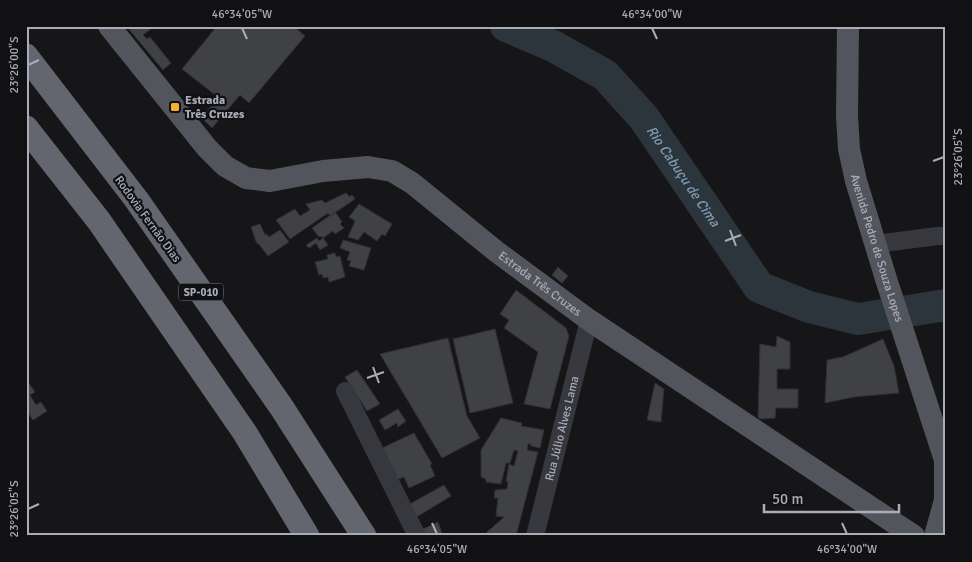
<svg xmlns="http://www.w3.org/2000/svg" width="972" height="562" viewBox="0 0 972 562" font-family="Signika,sans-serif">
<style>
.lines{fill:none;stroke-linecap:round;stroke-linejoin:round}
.river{stroke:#2c353c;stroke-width:32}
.building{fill:#404145;stroke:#303034}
.minor{stroke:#37383d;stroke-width:18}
.major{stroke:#53555c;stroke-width:22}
.highway{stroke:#63666e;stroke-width:25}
.ticks{fill:none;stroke:#a8adb8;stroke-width:2}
.poi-dot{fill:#f2b134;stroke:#111113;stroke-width:2}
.labels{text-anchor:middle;stroke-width:4.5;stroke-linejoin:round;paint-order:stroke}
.shield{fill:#111113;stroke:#7b7e86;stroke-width:1}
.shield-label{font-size:11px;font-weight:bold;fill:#a8adb8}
.poi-label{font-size:12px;font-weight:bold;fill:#a8adb8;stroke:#111113;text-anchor:start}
.street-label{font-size:12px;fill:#a8adb8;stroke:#111113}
.water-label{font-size:14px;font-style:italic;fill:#7f9bb3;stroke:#111113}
.neatline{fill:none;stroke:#a8adb8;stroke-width:2}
.ticks-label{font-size:12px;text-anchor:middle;fill:#a8adb8}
</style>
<rect width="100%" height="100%" fill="#161618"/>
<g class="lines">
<path class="river" id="s1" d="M506,26L553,46L605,75L644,118L759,287L809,307L858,319L946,305"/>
</g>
<path class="building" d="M130,26H152L153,27L143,35L147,39L150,37L171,63L163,70L128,28Z
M217,26H293L305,36L249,103L240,95L212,128L201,117L219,98L182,69Z
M346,193L350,197L352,195L355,199L330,216L328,213L290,239L276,220L295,209L300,216L310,210L306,204L322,200L325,203Z
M359,204L392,224L385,236L382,234L377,241L364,232L358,240L348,237L355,221L349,217Z
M335,212L342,222L340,224L344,228L335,234L333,231L323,238L321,236L319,237L312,228Z
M260,224L265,235L267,234L269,237L280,230L289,242L268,256L258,243L257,244L251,227Z
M317,238L319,241L323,238L328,245L320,250L316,243L309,248L306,245Z
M343,240L371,248L364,270L349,266L351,261L347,260L350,252L340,248Z
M335,253L336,257L340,256L345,277L329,282L328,277L323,278L322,274L319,275L315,262L328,259L327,255Z
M558,267L568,276L562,283L552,275Z
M516,290L566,328L569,336L550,409L524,404L538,352L504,328L509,320L500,314Z
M495,329L513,403L470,413L453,339Z
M777,336L790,342V369H777V389H798V408H776L775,418L760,419L758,417L760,344L776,347Z
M448,338L467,416L480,438L442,458L380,354Z
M883,339L894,366L899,393L854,397L825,403L827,360L843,357Z
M357,370L380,404L367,411L345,377Z
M26,379L35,392L30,395L36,405L41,402L47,411L33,420L26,410Z
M655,383L664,389L661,422L647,420Z
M398,409L406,421L398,427L397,423L385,430L379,420Z
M501,418L522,423L521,426L544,430L540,448L531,446V444H528L527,450L538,452L516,536H486L485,534L504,517L496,516L498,498H494L495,490L507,489L508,482L506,481L509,464L514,466L518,451L514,450L510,463H506L501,484L486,482V479L481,477V450Z
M414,433L432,464L430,465L435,476L409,488L404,477L396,480L382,448Z
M444,485L451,496L415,518L408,505Z
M438,522L443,536H424L421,530Z"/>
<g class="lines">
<g class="minor">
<path d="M876,244L937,236H946"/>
<path d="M345,391L417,536"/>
<path id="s2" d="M535,536L589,320"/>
</g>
<g class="major">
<path id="s3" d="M109,26L207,148L225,166L246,178L270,181L323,171L368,167L392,171L412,183L497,252L589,320L914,536"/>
<path id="s4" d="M848,26L847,116L849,149L856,181L887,282L946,463"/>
<path d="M935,536L945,500V463"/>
</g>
<path class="highway" d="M26,56L136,199L282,408L364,536
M26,128L99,221L245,433L307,536"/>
</g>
<path class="ticks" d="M242,28L247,39M652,28L657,39M28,65L39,60M933,161L944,157M730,230L736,246M725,241L741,235M373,367L379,383M367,378L384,372M28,509L39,504M432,523L437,534M842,523L847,534"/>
<rect class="poi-dot" x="170" y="102" width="10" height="10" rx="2.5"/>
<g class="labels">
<rect class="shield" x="178.5" y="283.5" width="45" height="17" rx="4"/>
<g class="shield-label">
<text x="201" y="296">SP-010</text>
</g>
<g class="poi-label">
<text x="185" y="104">Estrada<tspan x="185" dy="14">Três Cruzes</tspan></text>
</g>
<g class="street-label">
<text transform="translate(148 219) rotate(54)" y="4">Rodovia Fernão Dias</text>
<text dy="4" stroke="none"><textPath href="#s4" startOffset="226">Avenida Pedro de Souza Lopes</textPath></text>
<text dy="4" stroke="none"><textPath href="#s3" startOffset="540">Estrada Três Cruzes</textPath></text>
<text dy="4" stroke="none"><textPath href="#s2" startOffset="111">Rua Júlio Alves Lama</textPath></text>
</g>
<g class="water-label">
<text dy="5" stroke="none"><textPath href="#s1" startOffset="239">Rio Cabuçu de Cima</textPath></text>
</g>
</g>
<rect width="972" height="562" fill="none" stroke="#111113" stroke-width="55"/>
<path d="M764 504v8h135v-8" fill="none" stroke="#a8adb8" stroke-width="2.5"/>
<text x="772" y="504" font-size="15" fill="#a8adb8" stroke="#111113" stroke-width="4" paint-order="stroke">50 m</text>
<rect x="28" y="28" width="916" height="506" class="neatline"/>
<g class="ticks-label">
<text x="242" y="18">46°34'05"W</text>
<text x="652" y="18">46°34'00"W</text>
<text transform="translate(14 65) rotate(-90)" y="4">23°26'00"S</text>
<text transform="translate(958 157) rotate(-90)" y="4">23°26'05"S</text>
<text transform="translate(14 509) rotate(-90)" y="4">23°26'05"S</text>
<text x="437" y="553">46°34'05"W</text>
<text x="847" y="553">46°34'00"W</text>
</g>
</svg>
